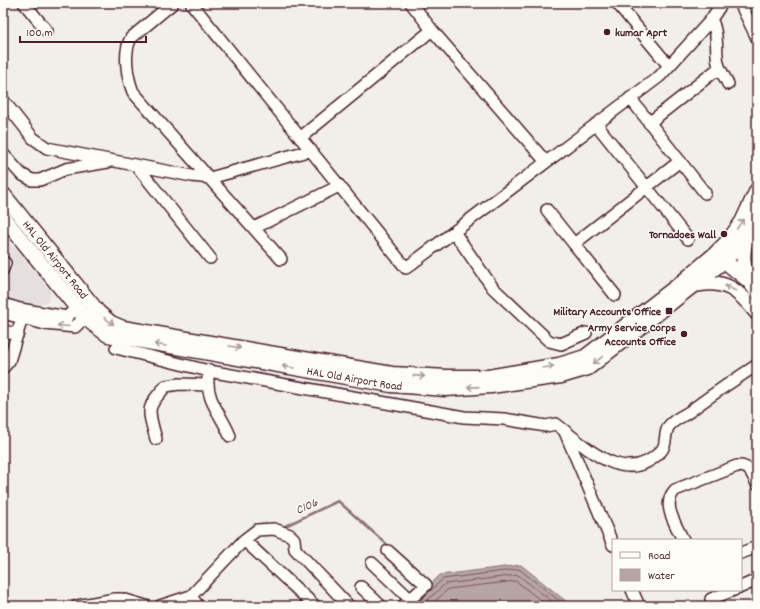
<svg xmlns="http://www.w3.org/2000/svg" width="760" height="609" viewBox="0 0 760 609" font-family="Dekko,sans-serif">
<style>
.built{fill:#e5dfdd}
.water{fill:#b7a5a6;stroke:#8b6f75}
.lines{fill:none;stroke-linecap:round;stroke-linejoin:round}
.shore{stroke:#76555c;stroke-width:1}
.stream{stroke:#8b6f75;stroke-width:2.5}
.minor-casing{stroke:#4a1f2b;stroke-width:14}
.major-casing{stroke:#4a1f2b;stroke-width:17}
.minor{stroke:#fdfcf7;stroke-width:11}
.major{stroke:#fdfcf7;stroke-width:14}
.oneway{stroke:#ac999b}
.poi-dot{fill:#4a1f2b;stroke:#fdfcf7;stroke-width:1.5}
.labels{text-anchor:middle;stroke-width:3;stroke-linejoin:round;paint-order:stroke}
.poi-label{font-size:12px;font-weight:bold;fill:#4a1f2b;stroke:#fdfcf7;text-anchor:end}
.street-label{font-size:12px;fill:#4a1f2b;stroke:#fdfcf7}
.water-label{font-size:13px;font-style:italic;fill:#704e56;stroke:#fdfcf7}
</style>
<rect width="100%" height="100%" fill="#f2efeb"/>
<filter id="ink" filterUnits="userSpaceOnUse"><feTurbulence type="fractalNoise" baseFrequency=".025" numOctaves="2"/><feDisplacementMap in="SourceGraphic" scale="8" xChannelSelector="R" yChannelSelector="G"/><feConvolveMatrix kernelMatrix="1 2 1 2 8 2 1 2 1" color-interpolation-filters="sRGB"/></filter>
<g filter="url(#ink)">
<path class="built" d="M3,234L51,291L48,302L29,306L3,298Z"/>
<path class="water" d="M521,565L572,606H409L440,575Z"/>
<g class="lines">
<path class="shore" d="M414,606L443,579L519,569L566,606
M421,606L445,584L518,575L558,606
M430,606L448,589L516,581L548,606"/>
<path class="stream" d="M281,528L338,501L391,548
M116,606H124"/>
<g class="minor-casing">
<path id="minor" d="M24,3L47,31
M173,3L131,38C123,52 127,77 133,92L281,259
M191,3L406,268L660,76L710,21L722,3
M617,3L669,66
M740,3L757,38
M711,19C719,33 715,48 718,63C720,71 725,77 728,84
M432,30L546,162
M630,98L705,193
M3,100L33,138L47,148L192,176L210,178L311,150
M649,123L719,68
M596,124L688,239
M300,138L432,30L411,3
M3,154L21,174L32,180H40L66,169L108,162
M136,165L210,258
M547,210L574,244L680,161
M254,228L339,186
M454,232L493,288L549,341L561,344L586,333
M574,244L615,295
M3,269L5,263
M3,304L20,309L67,317L82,302
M3,313L45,324L75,327L90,312
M3,331L18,334
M116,348L209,371L464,417L504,419L546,426L556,424C585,446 626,489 661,451C668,444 663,434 669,426C673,420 683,416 689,412C711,395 734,380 757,365
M3,368L9,361L22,318
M208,378C206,401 222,415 230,436
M565,432L613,545
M156,439C148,409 145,409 166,386L179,384L207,385
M244,540L257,530L274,529L290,535L294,539L295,549L349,606
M683,540C676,524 661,505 675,490L737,466C750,465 752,474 757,484
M388,551L426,585L403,606
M741,553L757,547
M372,563L410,599
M361,587L381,606
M741,587L757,580
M632,590L639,606
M191,596L198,606
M711,599L734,590
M77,606L115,599H122L146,606
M160,606L191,596L244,540L315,606"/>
</g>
<g class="major-casing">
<g id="major">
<path id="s1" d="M3,194L98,312L111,323L123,328L392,374L447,377H488L559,365L585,357L681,283L715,254L728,241L742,222L757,190"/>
<path id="s2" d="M3,217L85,318L108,335L391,385L446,389L491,386L561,376L588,368L724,261L747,238L757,217"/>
<path d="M747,238C741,255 743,265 749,281"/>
<path d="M717,255L749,281L757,292"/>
<path d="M695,285C725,278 739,291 757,313"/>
</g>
</g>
<use href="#minor" class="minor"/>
<use href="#major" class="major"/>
</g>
<defs><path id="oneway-shaft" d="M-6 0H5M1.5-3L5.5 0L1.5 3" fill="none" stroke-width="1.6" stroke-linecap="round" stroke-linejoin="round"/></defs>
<g class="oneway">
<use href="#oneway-shaft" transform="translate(740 224) rotate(-56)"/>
<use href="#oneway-shaft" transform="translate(730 288) rotate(-152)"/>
<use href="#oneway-shaft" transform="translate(109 321) rotate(35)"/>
<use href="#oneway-shaft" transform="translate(63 326) rotate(-175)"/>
<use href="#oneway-shaft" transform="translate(160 345) rotate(-170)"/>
<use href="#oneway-shaft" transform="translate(235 347) rotate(10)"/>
<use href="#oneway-shaft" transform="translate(598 360) rotate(142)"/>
<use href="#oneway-shaft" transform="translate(288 367) rotate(-170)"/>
<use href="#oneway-shaft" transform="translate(548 367) rotate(-9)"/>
<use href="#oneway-shaft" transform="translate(419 376) rotate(4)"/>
<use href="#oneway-shaft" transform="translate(473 387) rotate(176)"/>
</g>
</g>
<g class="poi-dot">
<circle cx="607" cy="32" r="4"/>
<circle cx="724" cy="234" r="4"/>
<rect x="665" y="307" width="8" height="8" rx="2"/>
<circle cx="684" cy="334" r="4"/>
</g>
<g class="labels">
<g class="poi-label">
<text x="615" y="36" text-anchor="start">kumar Aprt</text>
<text x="716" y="238">Tornadoes Wall</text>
<text x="661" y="315">Military Accounts Office</text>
<text x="676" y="331">Army Service Corps<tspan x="676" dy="14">Accounts Office</tspan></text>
</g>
<g class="street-label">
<text dy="4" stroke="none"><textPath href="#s1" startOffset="84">HAL Old Airport Road</textPath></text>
<text dy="4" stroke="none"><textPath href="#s2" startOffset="409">HAL Old Airport Road</textPath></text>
</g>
<g class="water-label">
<text transform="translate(306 505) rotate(-25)" y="5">C106</text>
</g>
</g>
<rect width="760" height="609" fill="none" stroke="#fdfcf7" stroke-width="16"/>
<rect x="8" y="8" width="744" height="593" fill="none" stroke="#4a1f2b" stroke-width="1.5" filter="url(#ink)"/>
<rect x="612" y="539" width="130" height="52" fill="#fdfcf7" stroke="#b5a4a5"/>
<rect x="620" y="552" width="20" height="6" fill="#fdfcf7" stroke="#b5a4a5"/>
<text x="648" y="559" font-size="12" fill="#4a1f2b">Road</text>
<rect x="620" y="569" width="20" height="12" fill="#b7a5a6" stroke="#b5a4a5"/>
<text x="648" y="579" font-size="12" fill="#4a1f2b">Water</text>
<path d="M20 36v6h126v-6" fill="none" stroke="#4a1f2b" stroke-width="2"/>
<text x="26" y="36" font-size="12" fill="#4a1f2b" stroke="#fdfcf7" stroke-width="3" paint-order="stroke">100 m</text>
</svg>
